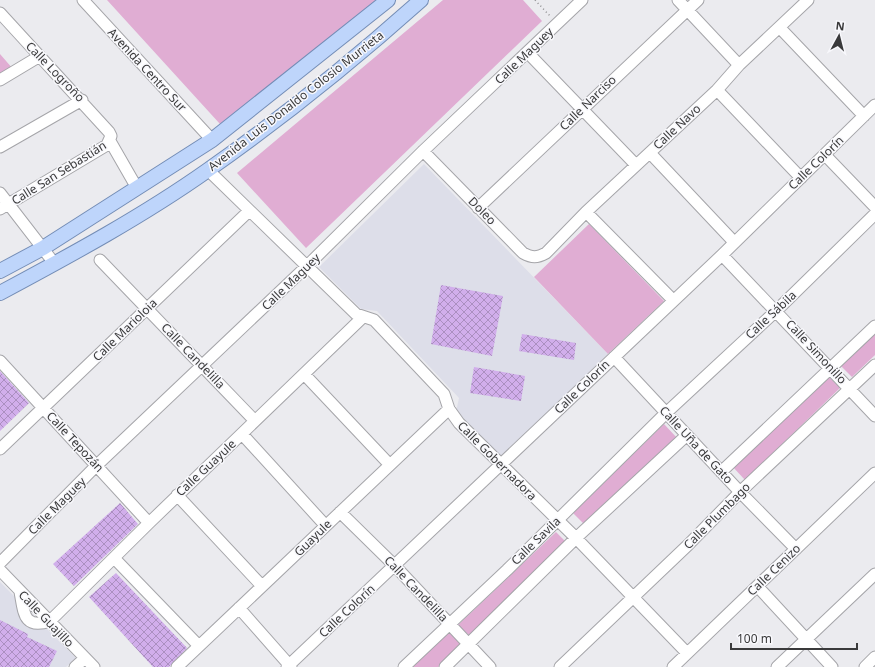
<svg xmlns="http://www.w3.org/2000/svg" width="875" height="667" viewBox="0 0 875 667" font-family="'Noto Sans',sans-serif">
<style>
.built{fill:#dddee9}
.green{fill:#e0add3}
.building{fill:url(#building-cross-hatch)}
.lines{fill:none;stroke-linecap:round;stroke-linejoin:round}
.minor-casing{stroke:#a5a5a9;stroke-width:13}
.major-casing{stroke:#748db6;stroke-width:16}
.path{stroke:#8d8d8f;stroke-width:1.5;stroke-dasharray:1 3;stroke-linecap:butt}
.minor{stroke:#fff;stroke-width:11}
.major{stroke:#bed5fb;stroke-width:14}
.labels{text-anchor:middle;stroke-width:3;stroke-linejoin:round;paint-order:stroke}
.street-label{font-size:12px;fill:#3a3a3b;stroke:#f8f8fc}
</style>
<defs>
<pattern id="building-cross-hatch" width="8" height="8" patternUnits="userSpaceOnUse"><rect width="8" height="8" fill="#d1aeeb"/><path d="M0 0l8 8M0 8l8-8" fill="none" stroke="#ab8fc0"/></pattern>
</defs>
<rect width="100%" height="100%" fill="#ebebef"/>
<path class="built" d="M424,164L608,354L502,458L456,412L459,398L377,311L361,309L319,267Z
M0,582L76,658L66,667H0Z"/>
<path class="green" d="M107,0H378L220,124Z
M443,0H523L542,21L306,248L237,173Z
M0,54L13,69L0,77Z
M589,224L664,301L608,354L534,277Z
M875,332V355L852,377L840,365Z
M828,376L840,388L745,480L732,466Z
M664,424L678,439L586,526L573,513Z
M556,532L567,543L471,637L458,625Z
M450,631L462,644L438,667H413Z"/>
<path class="building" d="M441,285L503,296L492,356L431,344Z
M522,334L576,343L574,360L519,351Z
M474,367L525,376L521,401L470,393Z
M0,371L29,403L0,431Z
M120,503L138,524L74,586L53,564Z
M116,573L187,648L169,667H153L89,597Z
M0,620L28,634L27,637L57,651L49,667H0Z"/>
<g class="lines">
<g class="minor-casing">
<path id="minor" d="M83,0L212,140
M678,0L739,65
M0,13L109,132L111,136L107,145L0,209
M780,28L864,116
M528,53L636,165
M0,80L40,56
M717,90L801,178
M110,141L137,188
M0,147L82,100
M423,151L523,253C532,258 537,258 546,253L586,212L717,90L739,65L808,0
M650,153L734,242
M825,155L875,207
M208,170L356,314L374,320L444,394L449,409L459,423L576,538L687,653
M0,193L54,263
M478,208L698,0
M586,212L673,300
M722,255L875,416
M100,260L255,421
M614,357L740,492L796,549
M0,361L149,523
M304,374L390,465
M242,434L325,525
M0,449L249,211
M721,472L875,326
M177,495L262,586
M340,512L395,566L490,667
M114,558L199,646
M0,563L97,465L307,266L423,151L582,0
M0,570L94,667
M758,587L832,667
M20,592C24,612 23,630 50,621L149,523L363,317
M239,608L291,667
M75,667L85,658
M177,667L449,409
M287,667L722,255L875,105
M404,667L507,570L666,413L777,310L875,214
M445,667L576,538L687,435
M560,667L688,545L740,492L875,365
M673,667L875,473
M777,667L875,574
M865,667L875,657"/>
</g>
<g class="major-casing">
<path id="major" d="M0,271L43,248L212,140L388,0
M0,293C71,255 143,216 208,170C282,118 354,60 421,0"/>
</g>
<path class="path" d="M535,0L550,16"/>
<use href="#minor" class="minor"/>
<use href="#major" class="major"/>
</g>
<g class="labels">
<g class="street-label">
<text transform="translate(524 56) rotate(-44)" y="4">Calle Maguey</text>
<text transform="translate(147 70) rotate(47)" y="4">Avenida Centro Sur</text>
<text transform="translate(55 72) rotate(46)" y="4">Calle Logroño</text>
<text transform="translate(296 101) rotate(-38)" y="4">Avenida Luis Donaldo Colosio Murrieta</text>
<text transform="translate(588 103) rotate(-44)" y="4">Calle Narciso</text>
<text transform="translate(677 127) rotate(-43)" y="4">Calle Navo</text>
<text transform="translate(816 163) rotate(-44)" y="4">Calle Colorín</text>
<text transform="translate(59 173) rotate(-32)" y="4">Calle San Sebastián</text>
<text transform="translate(482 211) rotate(45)" y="4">Doleo</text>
<text transform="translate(291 282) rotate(-44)" y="4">Calle Maguey</text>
<text transform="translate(771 315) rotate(-43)" y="4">Calle Sábila</text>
<text transform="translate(125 330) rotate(-44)" y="4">Calle Marioloia</text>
<text transform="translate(816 352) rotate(47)" y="4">Calle Simonillo</text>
<text transform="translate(193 356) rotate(46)" y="4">Calle Candelilla</text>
<text transform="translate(582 387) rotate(-44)" y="4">Calle Colorín</text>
<text transform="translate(75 442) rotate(47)" y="4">Calle Tepozán</text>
<text transform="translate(696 445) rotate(47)" y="4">Calle Uña de Gato</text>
<text transform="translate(497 461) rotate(45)" y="4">Calle Gobernadora</text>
<text transform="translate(206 468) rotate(-43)" y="4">Calle Guayule</text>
<text transform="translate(57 506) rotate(-45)" y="4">Calle Maguey</text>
<text transform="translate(717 516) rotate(-45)" y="4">Calle Plumbago</text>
<text transform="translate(313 538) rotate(-44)" y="4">Guayule</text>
<text transform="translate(536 541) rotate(-44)" y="4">Calle Savila</text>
<text transform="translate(774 570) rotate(-44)" y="4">Calle Cenizo</text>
<text transform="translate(416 589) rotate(46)" y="4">Calle Candelilla</text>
<text transform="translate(347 611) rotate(-43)" y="4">Calle Colorín</text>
<text transform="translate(46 619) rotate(46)" y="4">Calle Guajillo</text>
</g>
</g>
<g transform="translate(839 36) rotate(7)" stroke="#f8f8fc" stroke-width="3" paint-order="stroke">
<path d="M0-3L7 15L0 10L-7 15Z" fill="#3a3a3b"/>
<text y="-6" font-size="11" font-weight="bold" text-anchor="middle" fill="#3a3a3b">N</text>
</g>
<path d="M731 643v6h126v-6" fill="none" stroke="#3a3a3b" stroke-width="2"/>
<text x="737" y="643" font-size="12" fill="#3a3a3b" stroke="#f8f8fc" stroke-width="3" paint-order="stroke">100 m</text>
</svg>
